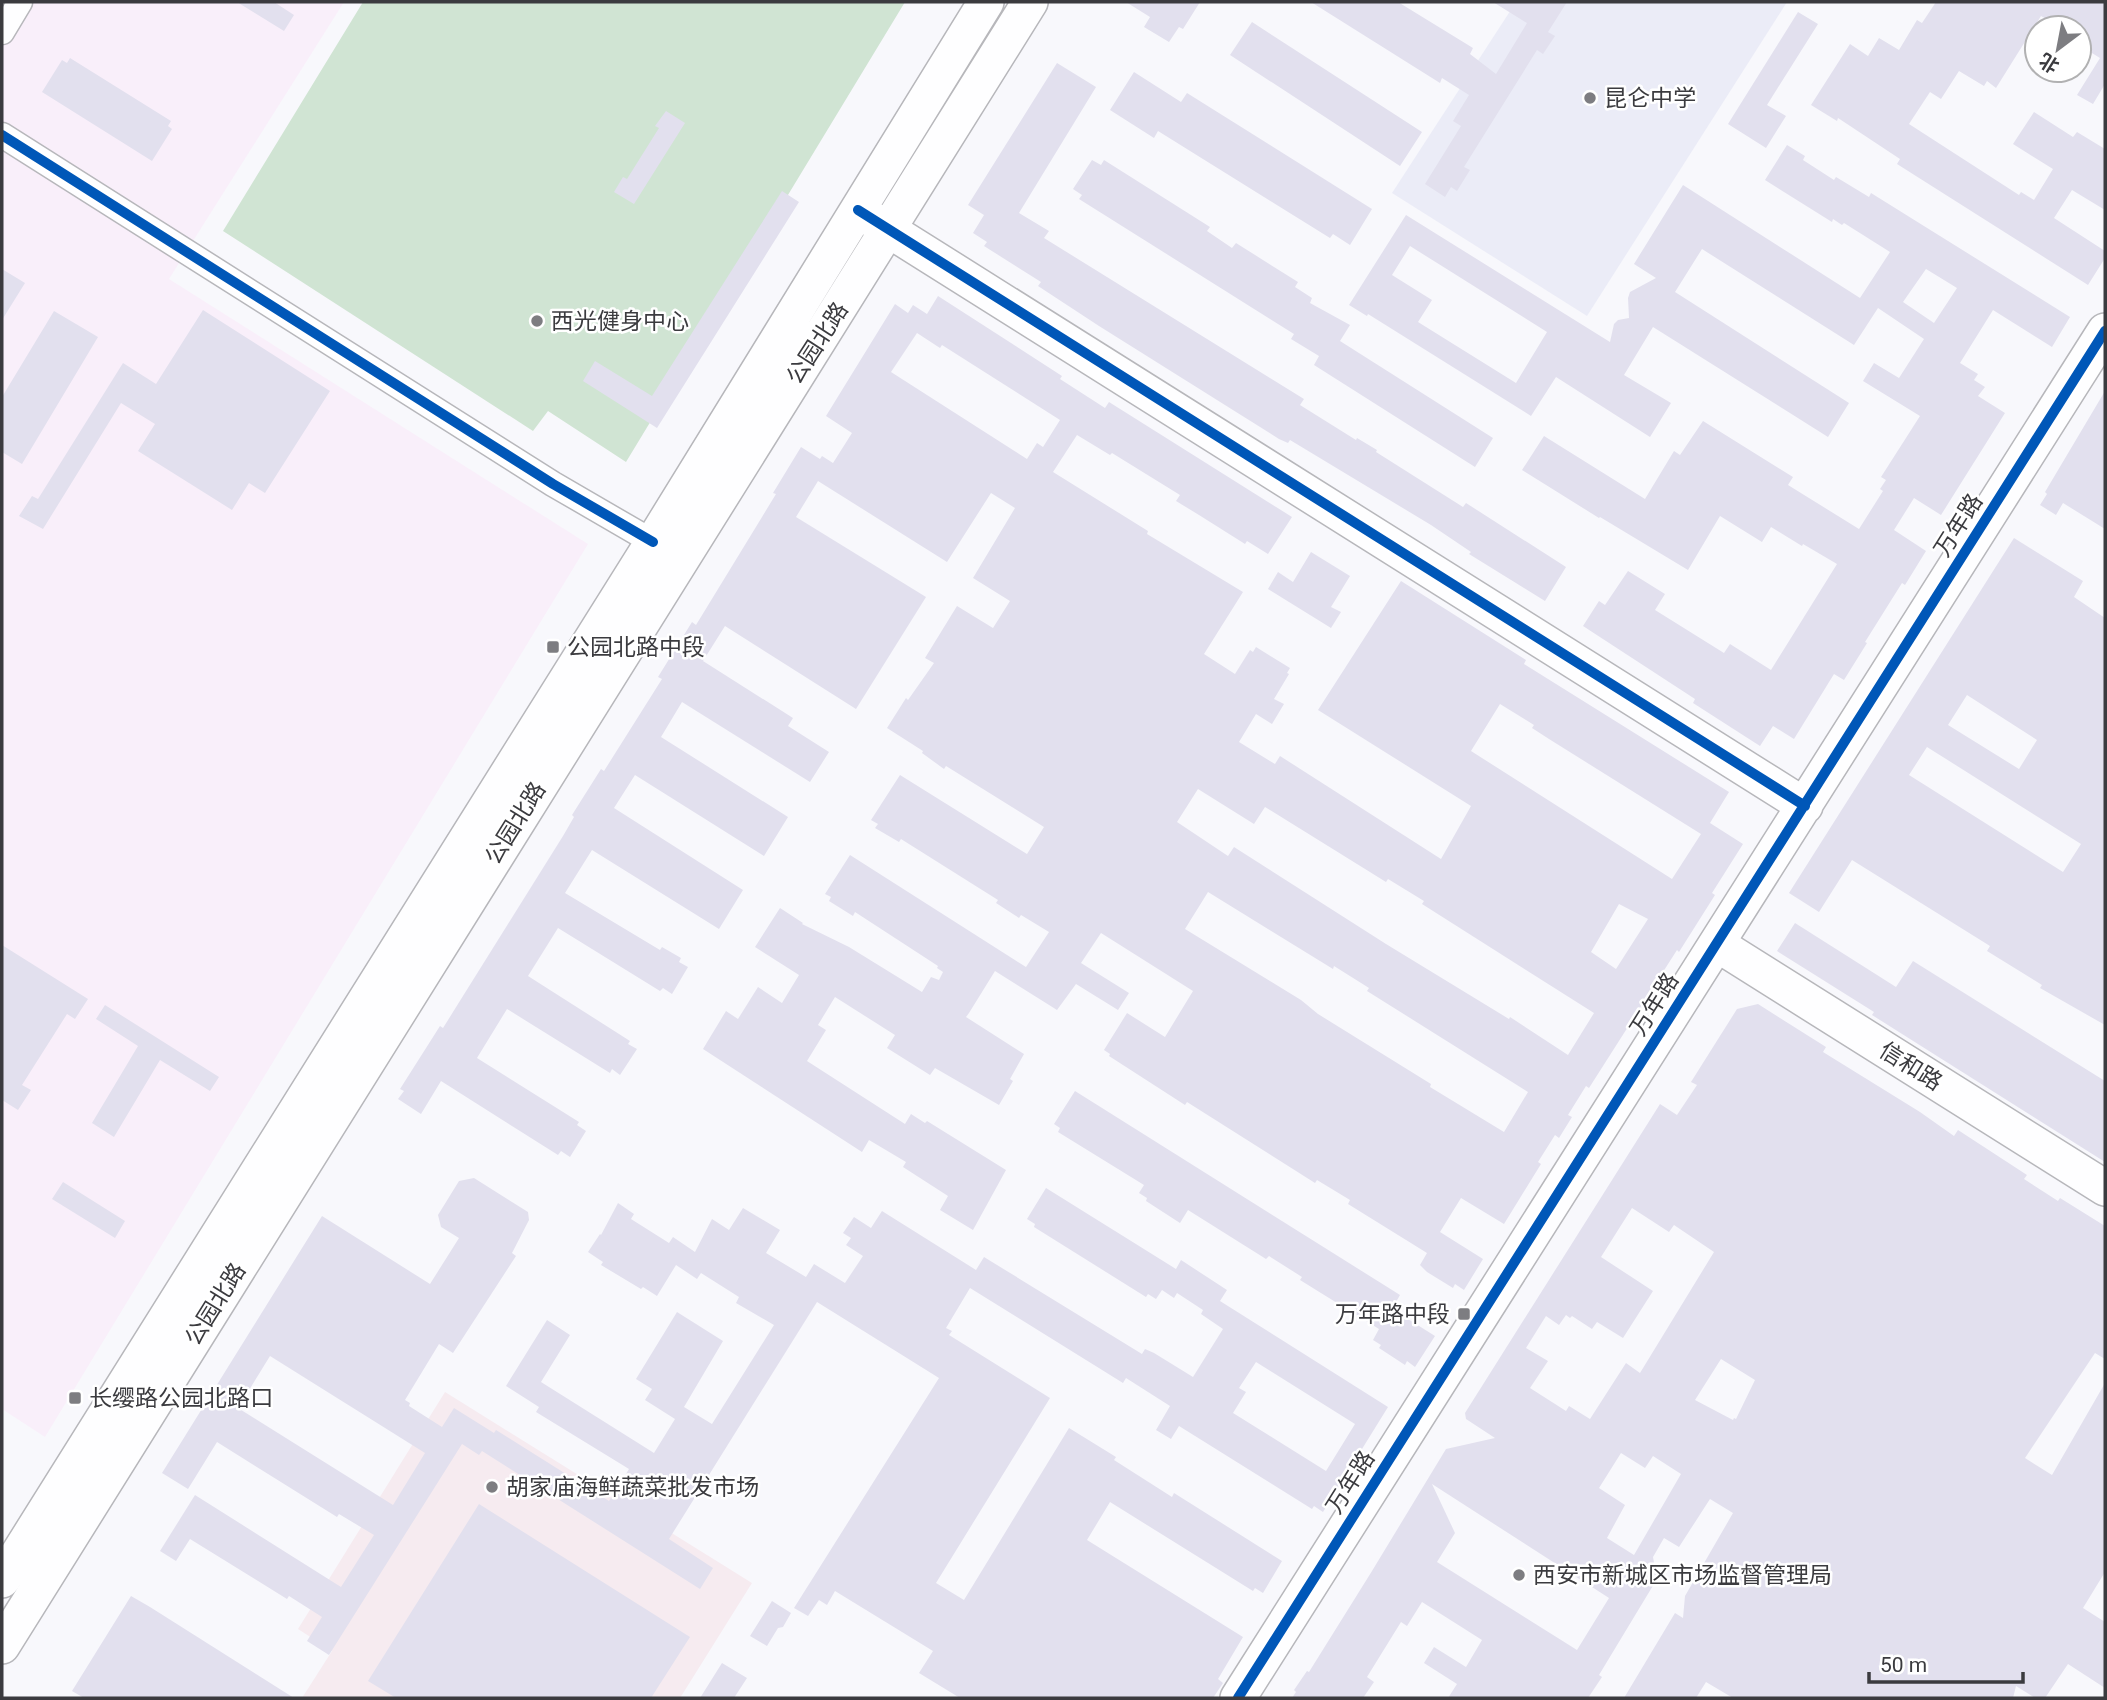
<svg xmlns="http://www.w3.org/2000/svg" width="2107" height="1700" viewBox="0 0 2107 1700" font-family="Roboto,'Noto Sans SC',sans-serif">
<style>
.commercial{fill:#f6ebf0}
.industrial{fill:#f9effa}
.built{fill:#ebecf7}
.green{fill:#d0e4d3}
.building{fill:#e2e0ee;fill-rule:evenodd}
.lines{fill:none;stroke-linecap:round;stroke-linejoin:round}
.street-casing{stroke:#b7b7bb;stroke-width:27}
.secondary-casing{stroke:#b7b7bb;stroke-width:38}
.street{stroke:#fefeff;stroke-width:24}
.secondary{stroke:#fefeff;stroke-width:35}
.cycleway-casing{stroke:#fff;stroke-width:15}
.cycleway{stroke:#0057b8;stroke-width:10}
.poi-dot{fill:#7d7d81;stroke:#fff;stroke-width:2.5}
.labels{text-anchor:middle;stroke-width:5;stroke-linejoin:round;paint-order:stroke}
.poi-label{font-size:23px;fill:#3b3b3f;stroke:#fff;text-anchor:start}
.street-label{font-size:23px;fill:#3b3b3f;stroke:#fff}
</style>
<rect width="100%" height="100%" fill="#f8f8fc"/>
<path class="commercial" d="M445,1392L752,1583L680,1698H302L332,1651L298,1629Z"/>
<path class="industrial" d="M2,2H344L169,279L588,544L45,1437L2,1409Z"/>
<path class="built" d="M1516,2H1787L1587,316L1392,193Z"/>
<path class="green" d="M363,2H905L626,462L548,411L533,431L223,231Z"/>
<path class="building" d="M237,2H274L294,15L284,31Z
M1126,2H1200L1183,29L1179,27L1169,42L1144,27L1150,17Z
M1311,2H1398L1473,48L1470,54L1496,74L1527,23L1493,2H1567L1548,32L1555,36L1543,54L1537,50L1464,167L1470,170L1457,191L1451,187L1445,197L1425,184L1461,126L1453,121L1469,95L1442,78L1440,83Z
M1936,2H2105V84L2093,104L2077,95L2100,58L2079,45V28H2062L2041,16L1996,88L1987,81L1984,86L1959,71L1941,99L1930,92L1909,124L2019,195L2021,192L2034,200L2053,169L2013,144L2034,112L2073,137L2077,132L2105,149V210L2072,190L2054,218L2105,251V258L2088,285L1897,164L1900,159L1838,118L1837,121L1811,105L1850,44L1868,56L1879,38L1899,50L1917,20L1922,23Z
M1798,12L1818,24L1767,105L1786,116L1766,148L1728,124Z
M1252,22L1422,132L1400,166L1230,55Z
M70,58L171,121L168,126L172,129L152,161L42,92L62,60L67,63Z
M1057,63L1096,87L1019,213L1049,231L1044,238L1304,399L1300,405L1356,440L1357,438L1377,450L1376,452L1463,507L1466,503L1566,567L1545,601L1469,554L1471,552L1431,525L1290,440L1288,443L1279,439L1099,326L1038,286L1041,282L984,246L987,242L973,233L984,215L968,205Z
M1134,72L1181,102L1187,93L1372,209L1350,245L1333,234L1330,238L1158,131L1154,138L1110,110Z
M666,111L685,123L634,204L614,192L623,177L627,179L659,128L655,126Z
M1787,145L1805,156L1803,160L1834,180L1836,177L1869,197L1871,193L2070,317L2052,347L1993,310L1960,363L1978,374L1974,380L1985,387L1978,396L2005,413L1941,515L1914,498L1894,530L1926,551L1905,585L1902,583L1865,642L1867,643L1844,680L1834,674L1794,739L1773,726L1760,746L1693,703L1695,699L1583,626L1599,601L1605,605L1628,571L1665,594L1655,610L1724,653L1730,644L1771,670L1837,564L1803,544L1802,546L1771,527L1762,542L1720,516L1688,570L1600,517L1599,518L1522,470L1544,436L1645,499L1674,451L1680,455L1703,421L1793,477L1788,485L1859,529L1883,491L1880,489L1886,480L1881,477L1920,416L1863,381L1874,363L1899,378L1924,339L1878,308L1854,345L1702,249L1675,292L1849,403L1828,437L1653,327L1624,375L1671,403L1650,437L1556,377L1531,416L1368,314L1367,316L1349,305L1406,215L1610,342L1614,324L1618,320L1629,318L1628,298L1630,292L1656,278L1634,264L1683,185L1860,298L1890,252L1844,223L1842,225L1833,219L1832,222L1765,180ZM1410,246L1547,332L1516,383L1418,322L1432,300L1392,275ZM1926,269L1957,288L1934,323L1903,302Z
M1092,160L1101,165L1104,160L1210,227L1207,231L1232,248L1236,243L1298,282L1295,287L1312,298L1310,303L1350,325L1340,341L1493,438L1475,467L1314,365L1319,356L1291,339L1294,334L1079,199L1082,195L1073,189Z
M782,191L799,202L657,428L583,381L595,361L652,396Z
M2,269L25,283L2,320Z
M938,296L1062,376L1060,379L1105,408L1109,402L1292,517L1268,554L1247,541L1245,544L1199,515L1176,501L1180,495L1112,453L1110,455L1077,435L1053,472L1148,531L1147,534L1243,592L1204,654L1235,674L1250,650L1253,652L1256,647L1290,668L1287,673L1289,674L1274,699L1284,704L1272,724L1256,714L1239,742L1275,764L1280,756L1441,859L1471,806L1318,710L1401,581L1526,660L1524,664L1729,792L1710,823L1743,844L1712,893L1715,895L1679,952L1677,950L1589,1088L1586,1086L1568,1115L1572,1117L1559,1138L1555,1135L1538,1162L1541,1164L1504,1224L1461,1198L1440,1232L1483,1259L1464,1290L1455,1284L1453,1288L1427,1272L1420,1265L1427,1253L1348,1204L1350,1200L1317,1180L1315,1183L1187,1102L1185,1105L1109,1056L1110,1054L1104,1050L1127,1013L1165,1037L1193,991L1101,933L1081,963L1129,993L1118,1010L1076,984L1057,1010L995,971L969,1013L966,1017L1024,1054L1010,1079L1013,1081L999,1105L935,1068L930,1075L887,1048L895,1035L835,997L818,1025L826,1030L807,1061L905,1124L911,1114L925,1123L927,1121L1006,1170L973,1230L940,1210L948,1196L903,1167L906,1162L869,1140L862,1152L703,1049L726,1011L738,1019L758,987L782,1003L799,975L755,947L780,908L803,923L802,924L849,947L922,992L931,977L939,980L943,972L937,968L938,966L855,912L853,916L829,901L831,897L825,894L850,855L1026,967L1049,932L1021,915L1019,918L996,903L998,900L901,839L899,842L875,828L878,824L871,820L900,775L1027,854L1044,827L946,766L944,769L922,753L923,751L887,728L906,698L908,700L934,663L925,658L957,606L993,628L1010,601L973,578L1015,508L991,493L947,562L818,481L796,517L926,597L856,709L725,626L703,661L793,718L788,726L829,752L810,782L682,702L661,737L788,817L764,856L635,775L614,808L743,890L719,929L592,850L565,893L660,950L662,947L681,958L679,962L688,967L672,994L663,988L660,991L558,928L528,976L630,1041L628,1044L637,1049L620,1075L612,1069L610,1073L507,1009L477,1058L579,1122L577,1125L586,1131L570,1157L561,1151L558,1155L441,1081L421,1114L398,1099L404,1091L400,1089L440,1026L443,1028L563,836L574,817L572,815L601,769L604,771L662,679L658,677L692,622L696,625L776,494L773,493L801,447L820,459L822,456L833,463L852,433L826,416L895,304L908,313L913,305L927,314ZM917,333L940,348L942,345L1060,420L1043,447L1037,443L1027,459L891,372ZM1500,704L1534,725L1532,728L1549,739L1701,834L1672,879L1471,751ZM1198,789L1254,824L1265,807L1386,882L1388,879L1424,901L1422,904L1594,1013L1568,1055L1510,1017L1509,1019L1386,944L1234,847L1228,856L1177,822ZM1208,892L1333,969L1334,966L1369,988L1367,991L1528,1092L1504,1132L1430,1087L1431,1084L1318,1014L1301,1000L1185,929ZM1619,904L1648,919L1616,969L1591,952Z
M203,310L330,391L265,493L249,483L232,510L138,451L155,424L121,403L43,529L19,516L32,496L38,499L123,363L156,384Z
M54,311L98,337L22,464L2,452V397Z
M2105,391V529L2063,503L2056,515L2040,505L2047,494L2045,492Z
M2014,538L2083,581L2074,597L2105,618V1025L2040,988L2042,985L1987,951L1990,946L1852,860L1819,912L1789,893ZM1967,695L2037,740L2019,769L1948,725ZM1927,747L2081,844L2063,872L1909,775Z
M1311,552L1350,576L1331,607L1341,612L1331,628L1268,589L1278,572L1293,582Z
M1795,923L1896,987L1913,961L2105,1081V1162L1872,1015L1874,1012L1777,951Z
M2,945L88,999L75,1019L67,1014L22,1085L31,1090L18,1110L2,1100Z
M1758,1004L1826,1047L1823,1052L1920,1112L1954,1136L1958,1130L2027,1175L2024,1179L2058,1201L2060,1198L2105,1226V1359L2095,1353L2025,1458L2052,1475L2105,1383V1572L2083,1608L2105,1622V1688L2068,1664L2045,1698H2035L2016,1686L2013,1698H1733L1706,1682L1696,1698H1624L1675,1613L1683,1618L1685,1596L1733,1513L1710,1499L1679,1547L1664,1538L1653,1557L1657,1579L1599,1675L1602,1677L1588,1698H1448L1457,1684L1424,1663L1434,1647L1466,1667L1482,1640L1422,1602L1407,1626L1401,1622L1367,1677L1374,1682L1363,1698H1292L1296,1692L1294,1690L1307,1671L1309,1672L1372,1571L1446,1449L1495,1438L1466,1419L1465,1413L1660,1104L1677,1115L1697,1085L1691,1082L1737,1009ZM1632,1208L1669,1232L1674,1225L1714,1252L1640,1373L1626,1363L1590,1419L1569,1406L1566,1411L1530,1388L1548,1361L1526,1348L1546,1316L1559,1325L1566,1315L1570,1318L1572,1316L1592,1329L1597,1322L1623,1338L1653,1291L1601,1257ZM1721,1359L1755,1380L1736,1419L1734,1418L1733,1420L1695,1400ZM1621,1453L1645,1468L1653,1456L1681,1474L1634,1555L1607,1538L1625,1505L1599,1488ZM1432,1484L1609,1598L1577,1650L1437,1562L1455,1533Z
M105,1005L219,1077L210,1091L160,1060L114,1137L92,1123L138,1046L96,1019Z
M1075,1091L1400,1295L1392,1309L1435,1336L1415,1367L1407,1361L1405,1365L1379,1348L1381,1345L1373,1340L1379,1329L1300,1280L1302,1277L1269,1256L1266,1259L1188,1210L1180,1223L1146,1201L1147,1198L1139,1193L1144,1185L1058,1132L1060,1128L1054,1124Z
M474,1178L528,1212L529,1220L512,1253L516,1256L453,1353L439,1344L405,1400L410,1403L409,1406L442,1427L454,1408L494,1433L496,1430L609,1501L629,1469L536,1412L539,1407L506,1386L547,1320L570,1335L541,1382L654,1453L675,1419L645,1400L652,1389L636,1379L677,1312L723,1341L684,1407L712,1424L774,1325L736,1303L739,1297L701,1273L697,1279L676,1265L657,1296L643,1287L641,1289L601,1265L603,1262L588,1252L600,1234L601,1235L618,1203L634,1214L631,1219L669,1243L673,1237L695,1252L712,1219L729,1230L743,1208L780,1230L766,1253L806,1277L814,1264L845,1283L863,1256L846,1245L851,1238L843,1233L854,1217L871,1228L882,1211L976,1270L984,1257L1142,1354L1145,1349L1154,1353L1193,1377L1223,1329L1201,1314L1203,1310L1177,1293L1174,1298L1162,1290L1156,1299L1148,1294L1146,1297L1034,1227L1035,1224L1027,1219L1046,1188L1176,1269L1181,1260L1227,1290L1220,1301L1388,1407L1323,1512L1314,1506L1312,1509L1179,1426L1171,1439L1156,1430L1170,1406L1126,1378L1123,1383L970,1288L946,1328L952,1331L949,1335L1050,1398L936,1583L964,1600L1069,1428L1116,1457L1114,1460L1172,1497L1174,1493L1282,1561L1263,1593L1255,1588L1253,1591L1110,1502L1087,1540L1243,1637L1218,1679L1223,1683L1213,1698H960L919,1673L933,1651L835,1591L827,1605L819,1600L808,1616L794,1608L939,1378L817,1302L669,1539L713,1568L700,1589L482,1451L479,1455L462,1444L329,1655L307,1641L322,1617L289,1596L287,1599L190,1539L176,1561L160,1551L195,1495L341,1587L374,1535L339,1514L337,1517L217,1442L188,1489L162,1473L322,1216L430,1284L459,1238L441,1227L438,1215L459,1181ZM270,1356L425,1453L393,1505L238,1408ZM1256,1362L1355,1424L1326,1471L1233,1413L1246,1392L1239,1388Z
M63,1182L125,1221L115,1238L52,1199Z
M479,1504L690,1637L651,1698H396L368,1681Z
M131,1596L150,1607L294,1698H84L72,1691Z
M772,1601L791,1613L783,1627L778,1628L767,1646L750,1636Z
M722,1663L747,1678L734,1698H700Z"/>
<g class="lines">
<g class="street-casing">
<path id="street" d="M2,32L20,2
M2,135L553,484L653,542"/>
</g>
<g class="secondary-casing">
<path id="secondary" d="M870,218L1805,806
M1717,944L2105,1188
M2,1580L653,542L986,2
M2,1646L1030,2
M1238,1698L2105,331"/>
</g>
<use href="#street" class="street"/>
<use href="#secondary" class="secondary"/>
<g class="cycleway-casing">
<path id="cycleway" d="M2,135L553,484L653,542
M858,210L1805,806
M1238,1698L2105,331"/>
</g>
<use href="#cycleway" class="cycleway"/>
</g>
<g class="poi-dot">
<circle cx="1590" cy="98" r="7"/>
<circle cx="537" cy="321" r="7"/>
<rect x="546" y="640" width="14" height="14" rx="3.5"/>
<rect x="1457" y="1307" width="14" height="14" rx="3.5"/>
<rect x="68" y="1391" width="14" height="14" rx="3.5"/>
<circle cx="492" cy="1487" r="7"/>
<circle cx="1519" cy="1575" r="7"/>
</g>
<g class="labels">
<g class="poi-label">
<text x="1604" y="106">昆仑中学</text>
<text x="551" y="329">西光健身中心</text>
<text x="567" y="655">公园北路中段</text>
<text x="1450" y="1322" text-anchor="end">万年路中段</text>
<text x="89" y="1406">长缨路公园北路口</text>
<text x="506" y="1495">胡家庙海鲜蔬菜批发市场</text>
<text x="1533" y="1583">西安市新城区市场监督管理局</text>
</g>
<g class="street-label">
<text transform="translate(817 343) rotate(-57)" y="8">公园北路</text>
<text transform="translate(1958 525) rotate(-58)" y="8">万年路</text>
<text transform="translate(515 823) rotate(-58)" y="8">公园北路</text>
<text transform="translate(1654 1004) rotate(-58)" y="8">万年路</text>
<text transform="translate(1911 1066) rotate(32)" y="8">信和路</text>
<text transform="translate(215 1304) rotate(-58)" y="8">公园北路</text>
<text transform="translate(1350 1482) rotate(-58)" y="8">万年路</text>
</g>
</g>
<rect width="2107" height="1700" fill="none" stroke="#3b3b3f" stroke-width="7"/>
<g transform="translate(2058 49) rotate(212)"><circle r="33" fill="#ffffff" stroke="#b1b1b2" stroke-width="2"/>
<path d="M0-5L12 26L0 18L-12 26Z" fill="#7d7d81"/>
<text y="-10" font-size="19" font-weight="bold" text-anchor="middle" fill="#3b3b3f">北</text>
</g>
<path d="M1869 1672v10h154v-10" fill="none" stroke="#3b3b3f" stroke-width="3.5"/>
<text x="1880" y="1672" font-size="21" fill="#3b3b3f" stroke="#ffffff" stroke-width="5" paint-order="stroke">50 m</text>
</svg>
